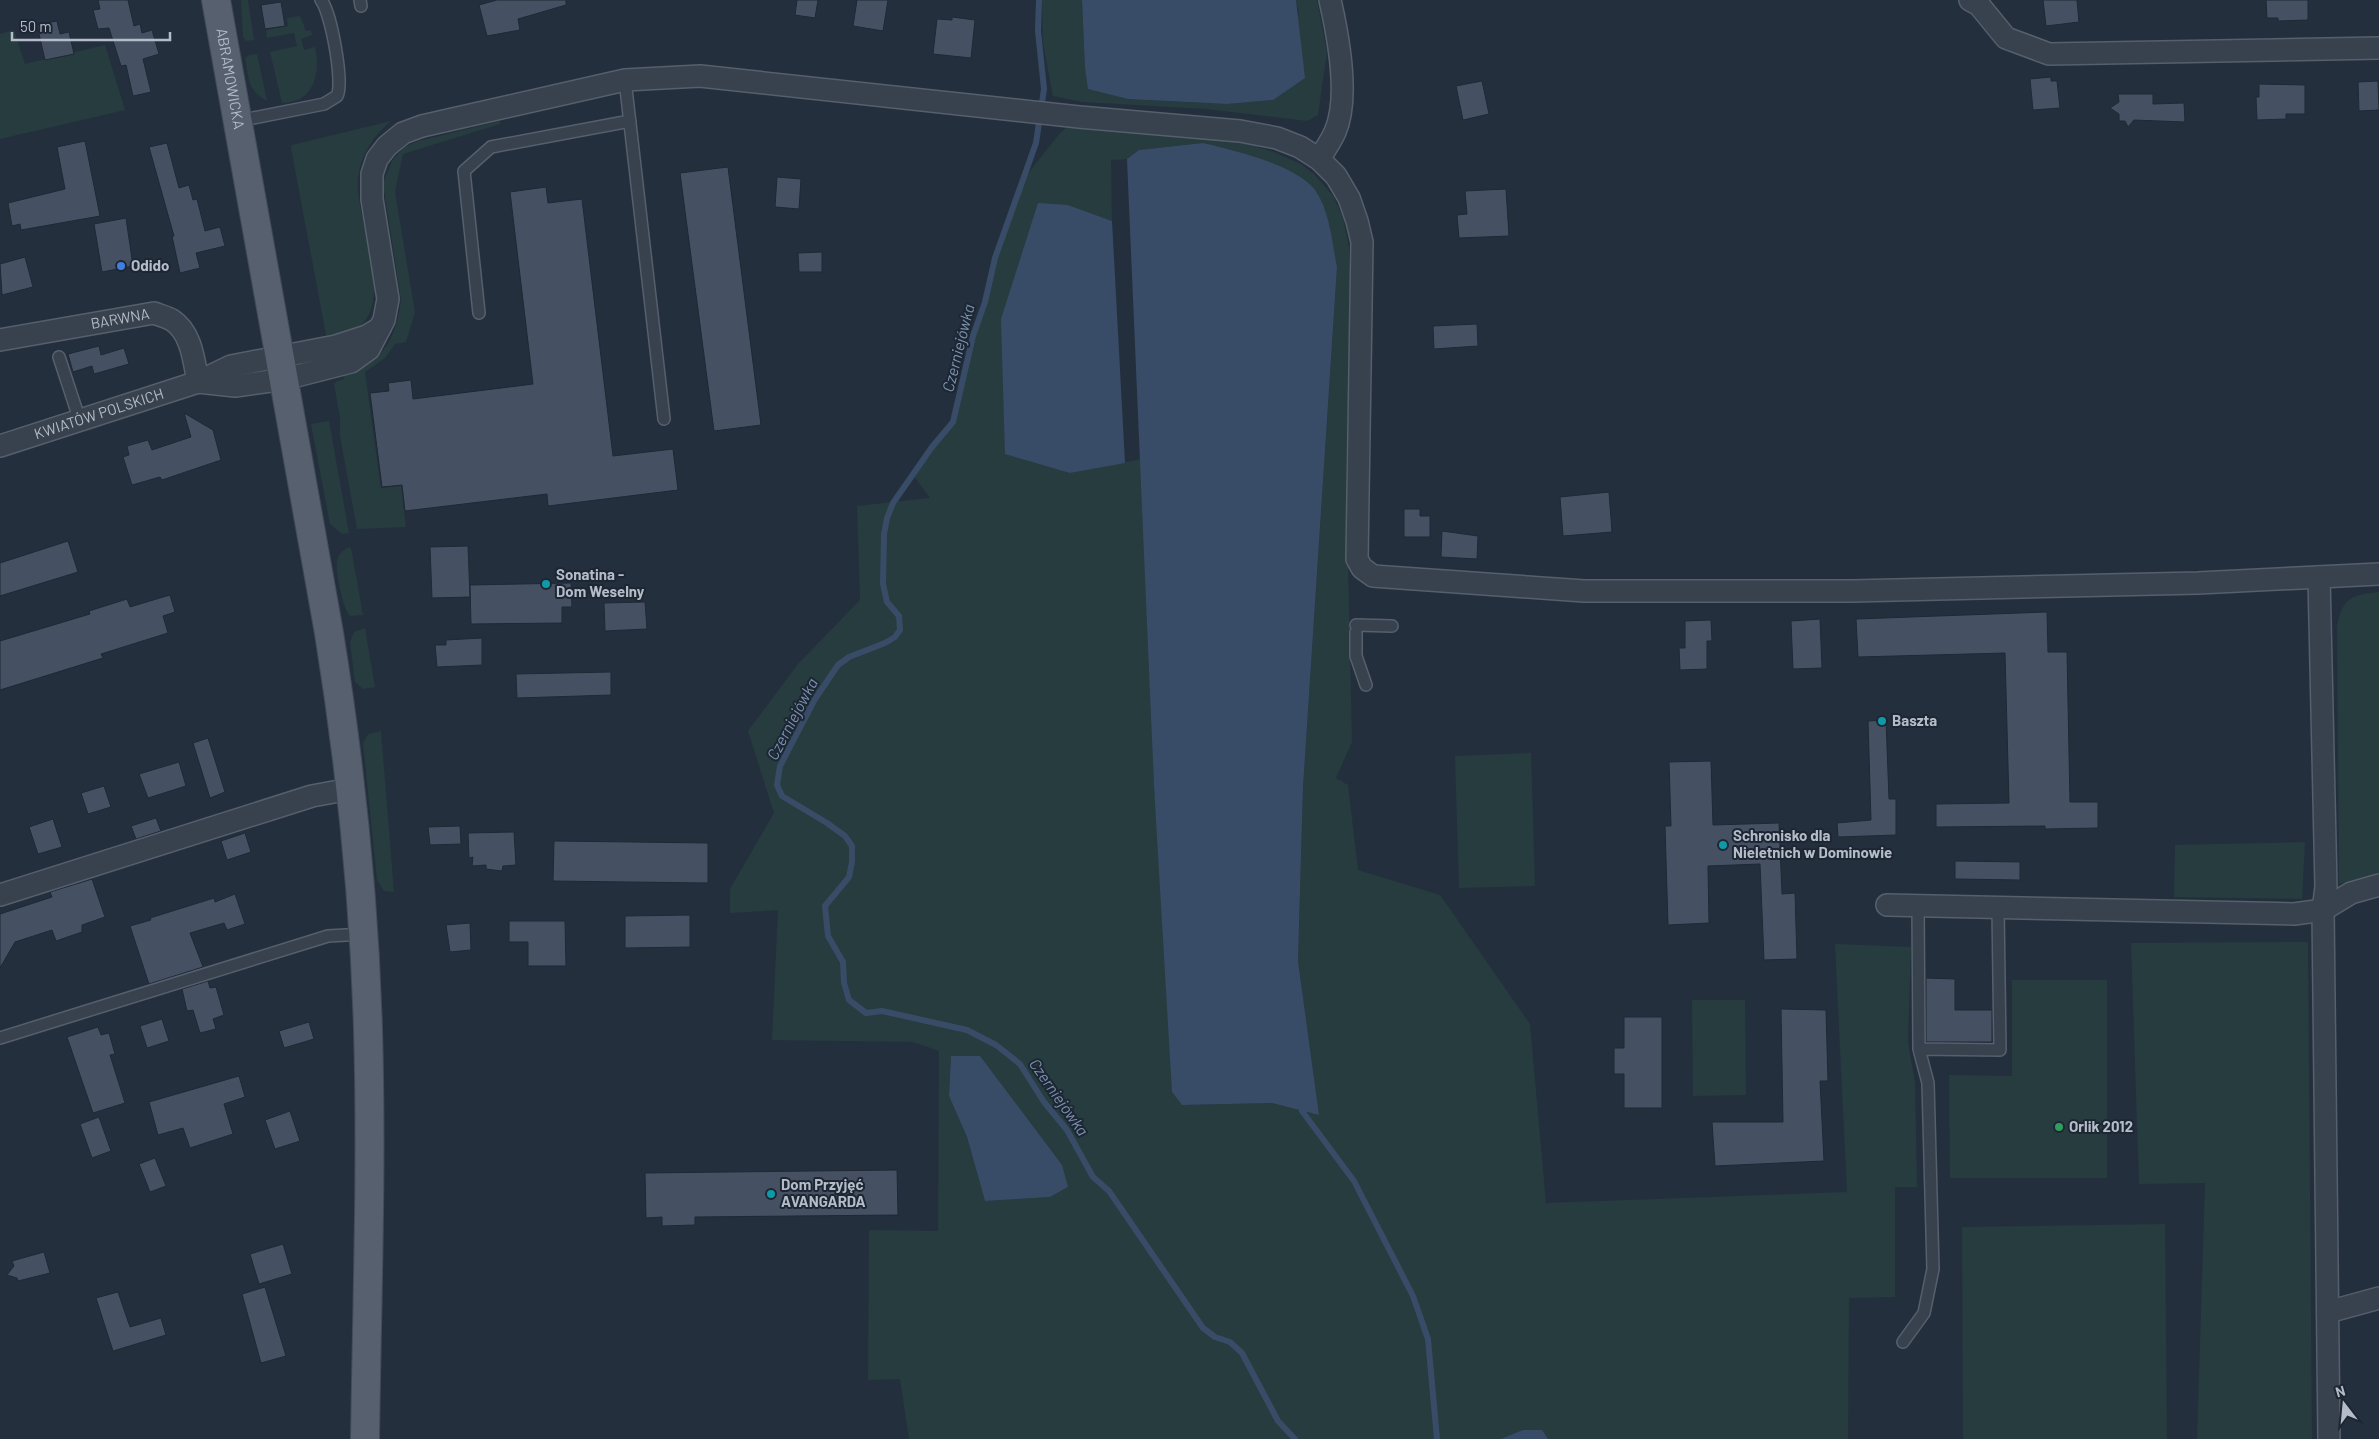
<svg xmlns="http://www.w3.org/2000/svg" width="2379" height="1439" viewBox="0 0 2379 1439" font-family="Barlow,sans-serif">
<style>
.green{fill:#263c3f;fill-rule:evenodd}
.water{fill:#394c67}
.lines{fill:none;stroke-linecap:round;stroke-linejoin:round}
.stream{stroke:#394c67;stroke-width:6}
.building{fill:#455162;stroke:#1f2835}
.lane-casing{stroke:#565f6c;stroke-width:14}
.street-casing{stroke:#565f6c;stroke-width:24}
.primary-casing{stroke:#414a57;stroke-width:30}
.lane{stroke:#38414e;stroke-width:11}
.street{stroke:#38414e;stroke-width:21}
.primary{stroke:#56606e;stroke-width:28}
.shop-dot{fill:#3f7fe0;stroke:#1d2633;stroke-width:2}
.culture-dot{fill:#0f9aa8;stroke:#1d2633;stroke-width:2}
.leisure-dot{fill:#2e9e5b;stroke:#1d2633;stroke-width:2}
.labels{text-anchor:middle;stroke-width:4;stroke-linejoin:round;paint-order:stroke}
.street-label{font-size:15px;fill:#b4bcc9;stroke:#1d2633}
.poi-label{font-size:15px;font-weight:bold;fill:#b4bcc9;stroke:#1d2633;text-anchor:start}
.water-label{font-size:16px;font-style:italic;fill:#7c92b1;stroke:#1d2633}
</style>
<rect width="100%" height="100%" fill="#242f3e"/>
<path class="green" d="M241,0H248L254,40L246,41L243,37Z
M1042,0H1082L1085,68L1089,89L1128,99L1227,104L1273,100L1299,13L1296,0H1317L1327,52L1318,115L1307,121L1206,109L1083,102L1053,96L1043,43Z
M300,16L306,31L311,30L312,35L301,39L304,50L315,47C321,73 314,103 282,103L270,52L297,46L294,33L267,38L266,30L288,26L287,18Z
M14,30L25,64L105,45L125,110L0,139V34Z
M257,54L267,101C247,90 249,79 245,58L249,55Z
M391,121C373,136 360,156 358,180C355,219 397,303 356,329C348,334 336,337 327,340L291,148L292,145Z
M500,121V124L403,154L395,192L415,312L406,342L395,344L385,358L365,372L381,488L401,486L406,527L357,529L340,436V418L334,384L337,381L344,379L342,374C382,364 396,340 401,300L383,183L392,161L404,147L419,141Z
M1069,126L1204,139L1248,144L1274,152L1301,164L1314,174L1333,196L1343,218L1349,248L1351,312L1346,470L1352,742L1336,778L1348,785L1358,870L1440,895L1530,1024L1546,1203L1847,1192L1835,944L1911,947L1908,1042L1915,1083L1917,1187H1895V1297L1849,1298L1848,1439H909L900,1379L868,1380L869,1230L938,1231L939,1051L913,1042L772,1040L778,910L730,913V889L774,813L748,731L798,664L860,600L857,506L930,498L913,475L932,447L953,422L973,336L985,302L995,258L1018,186L1060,133ZM1203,143L1239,152L1278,166L1337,268L1303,787L1298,961L1319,1115L1272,1103L1182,1105L1154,786L1142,459L1070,473L1068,205L1112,221L1111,160L1127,159L1139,150ZM951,1056L1068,1187L1050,1197L985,1201L967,1137L949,1096Z
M329,421L349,533L342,534L330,524L311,424Z
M347,548H351L363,615L350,616C343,610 335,570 337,561C338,555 342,551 347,548Z
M2379,592V873L2339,884L2337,627C2342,598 2351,595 2379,592Z
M365,628L375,687L363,689L355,682L350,642L354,632Z
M381,731L394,892L384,891L377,880L363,743L368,734Z
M1531,753L1535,886L1459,888L1455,756Z
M2305,842L2302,899L2174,897L2175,845Z
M2308,942L2312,1439H2197L2205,1183L2139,1184L2131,943Z
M2012,980H2107V1178H1950L1949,1075L2012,1076Z
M1692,1000H1745L1746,1095L1693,1096Z
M2165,1224L2167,1439H1963L1962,1227Z"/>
<path class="water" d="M1082,0H1296L1305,78L1273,100L1227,104L1128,99L1088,89L1085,68Z
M1203,143C1233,150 1296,165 1315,190C1330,211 1332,243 1337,267L1303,787L1298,961L1319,1115L1272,1103L1182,1105L1172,1092L1154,786L1127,159L1139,150Z
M1038,203L1068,205L1112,221L1125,463L1070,473L1005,454L1001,319Z
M951,1056H980L1062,1165L1068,1187L1050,1197L985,1201L967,1137L949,1096Z
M1523,1430H1542L1548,1439H1501Z"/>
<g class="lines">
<path class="stream" d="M1039,0L1038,31L1044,89L1036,143L995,258L985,302L973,336L953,422L932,447L893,503L887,518L884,534L883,584L887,602L899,616L900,630L895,637L885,643L849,657L838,665L815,699L780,766L777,785L782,796L827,823L845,836L852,846V862L849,877L825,906L828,936L843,962L844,983L849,1000L866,1013L882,1011L967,1030L996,1045L1020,1064L1044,1102L1067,1130L1093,1177L1109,1191L1203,1328L1215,1337L1230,1342L1242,1353L1278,1421L1295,1439
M1302,1111L1354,1181L1413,1296L1428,1339L1437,1439"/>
</g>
<path class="building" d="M98,0H128L134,26L140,24L142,33L152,30L159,54L143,59L151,92L133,96L126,65L121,66L109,28L98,29L93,10L100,9Z
M497,0H566V5L518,19L520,30L487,36L479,5Z
M797,0H818L815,18L795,15Z
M857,0H888L883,31L853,26Z
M2043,0H2077L2079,22L2046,26Z
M2266,0H2308V20L2278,21V18H2267Z
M281,2L285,26L265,29L261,5Z
M952,17L975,20L971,58L933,54L937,19L952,20Z
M57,21L60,34L69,32L74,54L45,60L37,25Z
M2051,77V81H2057L2060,108L2033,110L2030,79Z
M1482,81L1489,114L1463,120L1456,86Z
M2378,81L2379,110L2359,111L2358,82Z
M2259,84L2305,85V114H2286V119L2257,120L2256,97H2259Z
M2118,94H2153V104L2184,103L2185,122L2134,120L2128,127L2125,121H2119V114L2110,108L2119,102Z
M85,141L100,216L21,230L20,224L12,226L8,203L65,189L57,147Z
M167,143L179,188L189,185L193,200L197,199L205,231L220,227L225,246L196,253L200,268L180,273L172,236H174L149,147Z
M728,167L761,425L714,431L680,173Z
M777,177L801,179L799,209L775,207Z
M546,187L548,203L582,199L613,456L673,449L678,490L548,506L547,494L405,511L402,485L382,487L370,393L389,391L388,383L411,380L413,399L533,384L510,192Z
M1506,189L1509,236L1459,238L1457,215L1467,214L1465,191Z
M126,218L133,266L102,272L94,224Z
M822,252V272H799L798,253Z
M25,257L33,287L2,295L0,264Z
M1477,324L1478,346L1434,349L1433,326Z
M99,346L101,355L124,348L129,364L94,374L92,366L73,372L68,354Z
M184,413L213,430L221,460L162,480L160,477L132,485L123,457L129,455L127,446L148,440L152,450L191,437Z
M1609,492L1612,532L1563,536L1560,497Z
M1404,509H1420V516H1430V537H1404Z
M1442,531L1478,536L1477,559L1441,557Z
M68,541L78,572L0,596V563Z
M468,546L470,597L432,598L430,547Z
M571,583L572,607H562V623L471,624L470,585Z
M170,595L175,612L163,616L168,633L101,654L103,658L0,690V641L90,614L89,611L127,599L130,607Z
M645,602L647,629L605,631L604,603Z
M2047,612L2048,652H2067L2070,802H2098V828L2045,829V826L1936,827V804L2009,803L2005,653L1858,657L1856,619Z
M1820,619L1822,668L1793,669L1791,621Z
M1711,620L1712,641H1707V669L1680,670L1679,648H1685V621Z
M482,638V665L437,667L435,645H446V640Z
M611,672V695L517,698L516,674Z
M1886,720L1889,799H1896V835L1838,837L1837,823L1871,820L1868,721Z
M208,738L225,792L210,798L193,743Z
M1711,761L1713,825L1779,823L1782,894L1795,893L1797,959L1764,960L1760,864L1708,866L1709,923L1668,925L1665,826H1671L1669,762Z
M179,762L186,786L148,798L139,774Z
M104,786L111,807L88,814L81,793Z
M156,818L161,831L136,839L131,826Z
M53,819L62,847L38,854L29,827Z
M460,826L461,844L430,845L428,827Z
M514,832L516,865L503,866L502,871L486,869V865L472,866L473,857L469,858L468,833Z
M245,833L251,852L227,860L221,841Z
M554,841L708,843V883L553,881Z
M1955,861L2020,862V880L1955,879Z
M92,879L105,917L82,925V932L56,941L52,930L15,942L0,968V914L52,897L50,892Z
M235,894L245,924L227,930L224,923L190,933L203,967L149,984L130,926L151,920L150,918L214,898L215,902Z
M690,915V947L625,948V916Z
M509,921H565L566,966H528V942H509Z
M470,923L471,950L450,952L446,925Z
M1926,978L1955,979V1010H1992V1042H1926Z
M208,981L210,988L216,987L224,1015L213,1019L216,1029L200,1033L193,1010L187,1011L182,989Z
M1781,1009L1826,1010L1828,1081H1820L1824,1161L1715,1166L1712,1122H1783Z
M1624,1017H1662V1108H1624V1074H1614V1048H1624Z
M162,1019L169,1041L147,1048L140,1026Z
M309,1022L314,1039L284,1048L279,1031Z
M98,1027L101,1035L109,1033L115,1054L110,1055L125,1103L93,1113L67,1037Z
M239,1076L245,1097L224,1104L233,1134L190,1148L183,1128L158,1135L149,1102Z
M290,1111L300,1141L275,1149L265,1120Z
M99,1117L111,1151L92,1158L80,1124Z
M155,1158L166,1186L150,1192L139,1164Z
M897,1170L898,1215L695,1217V1225L662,1226V1217L646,1218L645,1173Z
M283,1244L292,1274L259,1284L250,1254Z
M44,1252L50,1273L18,1281L17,1278L7,1275L14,1266L12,1261Z
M265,1287L286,1356L261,1363L242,1294Z
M118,1292L130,1327L161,1318L166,1335L113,1351L96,1298Z"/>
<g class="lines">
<g class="lane-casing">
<path id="lane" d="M360,0L361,6
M625,80L664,419
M238,121L324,104L337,96C344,83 331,12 321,0
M479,313L464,171L491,147L630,121
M59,357L80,421
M1356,625L1392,626
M1356,632V656L1366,685
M0,1038L328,936L364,934
M1919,1049L2000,1050L1998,908
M1903,1342L1924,1313L1933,1269L1928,1083L1919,1049L1918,907"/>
</g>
<g class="street-casing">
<g id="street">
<path d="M1970,0L1979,5L2006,38L2049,54L2379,48"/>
<path d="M1319,159C1325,150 1331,141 1335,132C1350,98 1338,35 1330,0"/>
<path id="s1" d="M0,340L154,313C159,315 167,317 172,320C192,333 194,362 198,382"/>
<path d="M198,382L235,386L285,379L351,362L369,349L384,320L388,299L372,199V174L377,159L387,146L403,133L422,126L625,80L700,76L1079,117L1240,131L1277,138L1300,147L1319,159L1336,176L1349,198L1357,221L1362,242L1357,559L1362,568L1373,576L1584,591H1853L2198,583L2379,574"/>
<path id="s2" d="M0,446L198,382L231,366L336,346L367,336L380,328"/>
<path d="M2319,577L2326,887L2323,910L2329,1439"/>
<path d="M0,895L312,796L350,789"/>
<path d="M1887,905L2294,914L2323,910L2351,893L2379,885"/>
<path d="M2328,1312L2379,1298"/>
</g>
</g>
<g class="primary-casing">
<g id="primary">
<path id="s3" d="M216,0L329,633C350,763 364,896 368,1029C372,1165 367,1302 365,1439"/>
</g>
</g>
<use href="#lane" class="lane"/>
<use href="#street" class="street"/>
<use href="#primary" class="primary"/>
</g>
<circle class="shop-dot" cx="121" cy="266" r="5"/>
<g class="culture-dot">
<circle cx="546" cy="584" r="5"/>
<circle cx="1882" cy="721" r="5"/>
<circle cx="1723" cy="845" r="5"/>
<circle cx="771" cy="1194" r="5"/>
</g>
<circle class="leisure-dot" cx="2059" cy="1127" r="5"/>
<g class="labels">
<g class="street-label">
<text dy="5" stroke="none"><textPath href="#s3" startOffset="80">ABRAMOWICKA</textPath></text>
<text dy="5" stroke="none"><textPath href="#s1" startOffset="122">BARWNA</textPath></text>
<text dy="5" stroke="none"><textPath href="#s2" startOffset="104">KWIATÓW POLSKICH</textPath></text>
</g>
<g class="poi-label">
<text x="131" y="271">Odido</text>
<text x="556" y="580">Sonatina -<tspan x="556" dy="17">Dom Weselny</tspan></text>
<text x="1892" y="726">Baszta</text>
<text x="1733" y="841">Schronisko dla<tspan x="1733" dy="17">Nieletnich w Dominowie</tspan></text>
<text x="2069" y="1132">Orlik 2012</text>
<text x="781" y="1190">Dom Przyjęć<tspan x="781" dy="17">AVANGARDA</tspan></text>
</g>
<g class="water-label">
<text transform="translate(958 348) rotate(-76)" y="6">Czerniejówka</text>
<text transform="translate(792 719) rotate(-62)" y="6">Czerniejówka</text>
<text transform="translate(1059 1097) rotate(55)" y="6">Czerniejówka</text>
</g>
</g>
<g transform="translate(2344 1404) rotate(344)" stroke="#1d2633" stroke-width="4" paint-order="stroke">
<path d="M0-4L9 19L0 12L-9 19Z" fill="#b4bcc9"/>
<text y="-8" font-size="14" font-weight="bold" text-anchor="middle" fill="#b4bcc9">N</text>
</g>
<path d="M12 32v8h158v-8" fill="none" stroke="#b4bcc9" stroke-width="2.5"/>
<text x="20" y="32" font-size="15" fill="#b4bcc9" stroke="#1d2633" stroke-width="4" paint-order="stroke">50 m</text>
</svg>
